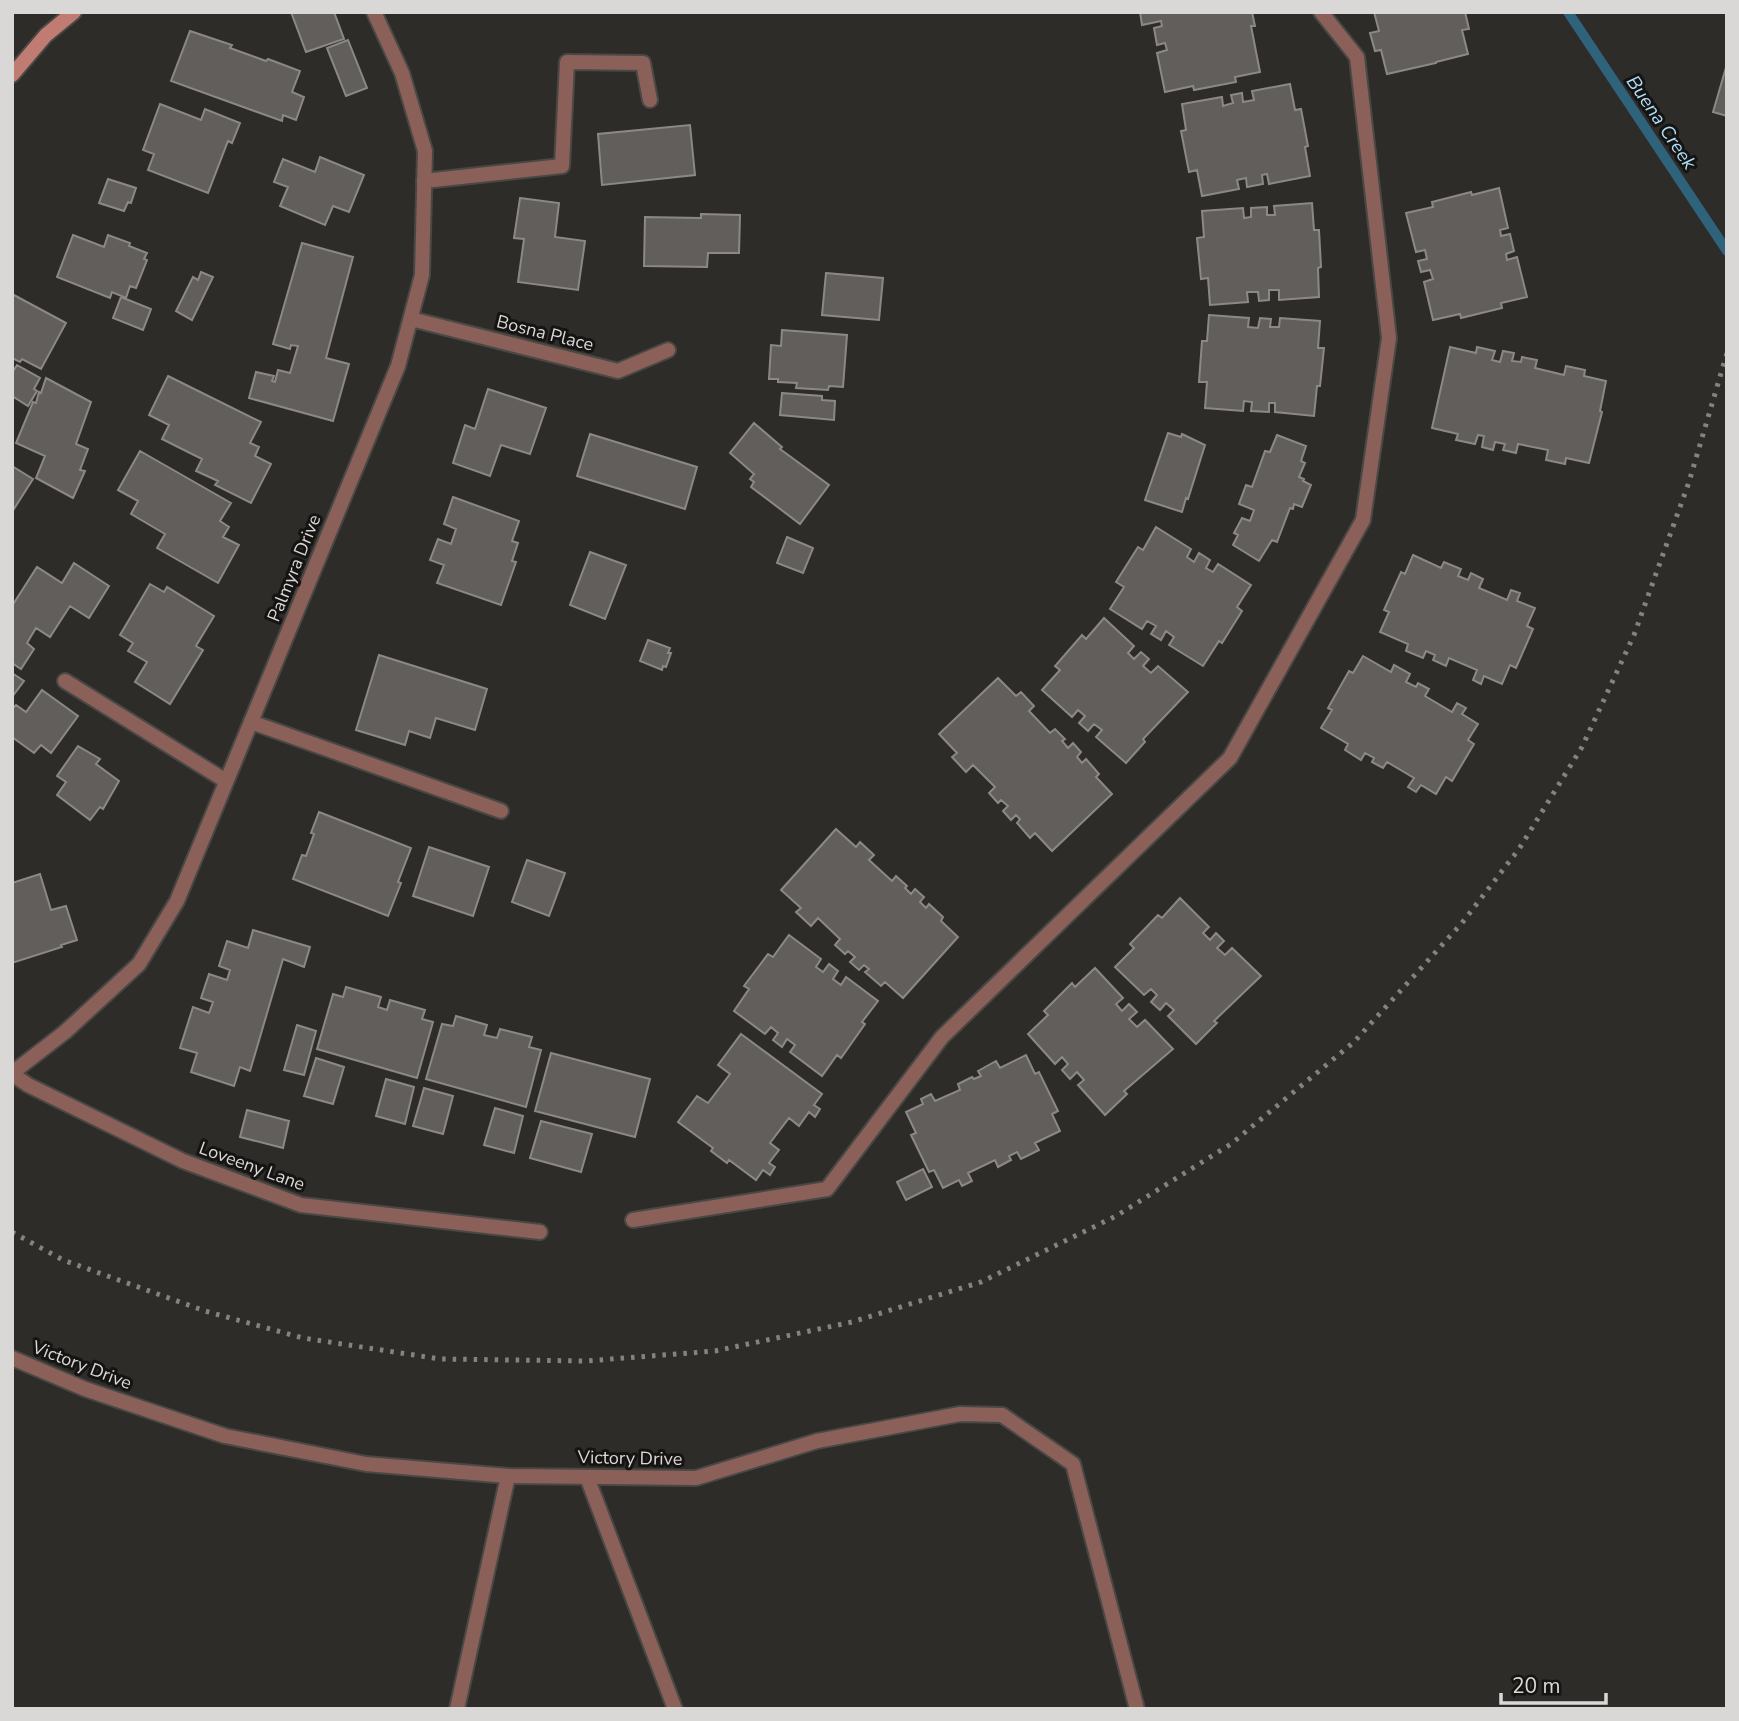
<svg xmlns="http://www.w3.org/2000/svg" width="1739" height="1721" viewBox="0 0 1739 1721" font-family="'Nunito Sans',sans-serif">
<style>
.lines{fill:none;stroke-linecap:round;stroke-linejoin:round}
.stream{stroke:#2f637b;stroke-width:10}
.building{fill:#615e5c;stroke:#8b8986;stroke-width:2}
.lane-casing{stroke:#494845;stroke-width:18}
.street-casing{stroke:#494845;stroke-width:18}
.secondary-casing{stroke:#494845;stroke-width:18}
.lane{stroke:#8b6059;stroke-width:14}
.street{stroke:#8b6059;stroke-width:14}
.secondary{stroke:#c07c72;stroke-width:14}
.rail{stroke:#848381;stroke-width:5;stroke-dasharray:3.5 7;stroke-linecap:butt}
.labels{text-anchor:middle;stroke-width:6;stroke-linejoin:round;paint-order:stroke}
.street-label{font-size:18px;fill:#d9d8d7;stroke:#151413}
.water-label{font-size:19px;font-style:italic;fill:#b0dff8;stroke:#151413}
</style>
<rect width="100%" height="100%" fill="#2d2c29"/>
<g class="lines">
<path class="stream" d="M1568,12L1727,251"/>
</g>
<path class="building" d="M291,12H334L344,39L306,52Z
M1140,12H1252L1255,26H1251L1260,72L1235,77L1236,82L1194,90L1193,86L1165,92L1157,53L1167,50L1165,43L1157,45L1154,28L1162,26L1161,21L1142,25Z
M1374,12H1465L1469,29L1462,30L1468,54L1436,62V63L1387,74L1381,50L1375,51L1370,33L1379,31Z
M190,31L232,45L230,48L266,61L268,59L300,71L292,92L304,97L296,120L283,115L282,121L171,81Z
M348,40L367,88L346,96L327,48Z
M1727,64V116L1713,112Z
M1290,84L1295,110L1301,109L1308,146L1305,147L1310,176L1269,184L1267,174L1262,175L1263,184L1247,187L1246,178L1237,180L1239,189L1202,196L1197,170L1189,172L1181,131L1186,130L1182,104L1222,97L1223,106L1233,103L1231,95L1242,93L1243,102L1254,100L1252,91Z
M160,104L201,120L205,109L240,123L232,143L228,141L208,193L148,170L154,154L143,150Z
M690,125L695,175L602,185L598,134Z
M320,157L364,175L349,212L333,206L325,225L280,206L288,187L274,182L283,159L315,172Z
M108,179L136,188L131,203L128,202L124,211L99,203Z
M1499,188L1508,228L1500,230L1501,236L1510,234L1514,251L1506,254L1507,260L1517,257L1527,297L1501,303L1502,308L1461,318L1460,314L1433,320L1424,282L1433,279L1430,270L1421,272L1418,261L1427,259L1425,250L1416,252L1406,213L1433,207L1432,202L1471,192L1472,195Z
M520,198L559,203L555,237L585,241L578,290L518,282L524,239L514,238Z
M1312,203L1314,230H1319L1321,267L1318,268L1319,297L1279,300V290H1269V300L1259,301L1258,292H1247L1248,302L1210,305L1208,278L1201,279L1197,238L1204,237L1202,211L1243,208L1244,218L1251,217V208L1267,207V215H1275L1274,206Z
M701,214L740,215L739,253H708L707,267L644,266L645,217L701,218Z
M73,235L104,247L108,235L130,243L129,246L147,253L144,259L147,260L136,288L130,286L126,298L112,292L110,298L57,277Z
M302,243L353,257L326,358L349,364L333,421L249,398L256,372L274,376L272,381L275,382L278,370L290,373L298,346L291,345L290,349L273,344Z
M201,272L213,277L192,320L176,311L193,277L198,280Z
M826,273L883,278L879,320L822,315Z
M12,294L66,323L41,369L22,359L20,362L12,358Z
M121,297L151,309L143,330L113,318Z
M1209,315L1249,318L1248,327L1258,328L1260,318L1271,319L1270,327H1279L1280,318L1320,321L1318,348H1324L1320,386H1317L1314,416L1275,412V403H1269V412L1251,411L1252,402L1244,401L1243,411L1205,408L1207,382H1199L1202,341H1207Z
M782,330L847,335L843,387L829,386L828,390L796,388L797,383L778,382V379H769L771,345L781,346Z
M1450,347L1476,353L1477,347L1495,351L1492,360L1500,362L1503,351L1514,353L1512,361L1521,362L1522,357L1537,360L1535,368L1564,375L1566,366L1585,370L1584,376L1606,381L1600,411L1602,412L1589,463L1566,458L1565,464L1546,460L1548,450L1518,444L1516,453L1503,450L1505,444L1495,442L1493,450L1482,447L1484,436L1478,435L1475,444L1456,440L1458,434L1432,428Z
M17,365L40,378L34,389L37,391L28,406L12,396V373Z
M168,376L261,422L250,443L259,447L255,456L271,464L251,503L215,485L218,481L196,471L202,459L162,439L169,425L149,415Z
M46,378L91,402L76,444L88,449L80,470L85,471L73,498L36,478L45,456L16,443L33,402L36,403L39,392L41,393Z
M488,389L546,408L530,454L501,445L490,476L453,463L465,425L475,429Z
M782,393L822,396V400L835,401L834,420L780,415Z
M754,423L782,447L780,449L829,485L800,524L751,487L754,482L750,479L754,474L730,453Z
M1168,433L1181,437L1182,434L1205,445L1188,499L1186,498L1182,512L1145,500Z
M590,434L697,467L685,509L577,476Z
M1277,435L1306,446L1301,461L1305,463L1299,477L1304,479L1303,481L1311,485L1302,507L1294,504L1293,509L1290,508L1277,542L1272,540L1259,561L1233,545L1238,535L1234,533L1242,518L1250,521L1254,510L1239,504L1246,485L1252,487L1265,451L1270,452Z
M140,451L231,503L220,521L229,527L223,537L239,545L218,583L157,548L165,534L131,514L138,501L118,490Z
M12,466L33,479L12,512Z
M453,497L519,521L512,541L518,543L512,561L516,562L501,605L437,583L444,565L430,560L438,539L451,544L456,529L444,524Z
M1156,527L1191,549L1187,557L1194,562L1199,553L1210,560L1206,568L1213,572L1218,564L1251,585L1237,607L1242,611L1222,643L1219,641L1203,666L1169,645L1174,637L1166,631L1161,640L1151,634L1156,626L1147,621L1142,629L1110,609L1124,587L1116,582L1138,547L1143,550Z
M787,537L813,548L803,573L777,563Z
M590,552L626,565L605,619L570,605Z
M1413,555L1441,568L1444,562L1461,569L1458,576L1468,580L1471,573L1483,579L1479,588L1507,600L1511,590L1520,593L1517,601L1535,608L1527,626L1533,629L1516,668L1510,665L1502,684L1484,676L1481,684L1473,680L1477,670L1449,658L1446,666L1433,660L1435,655L1426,651L1423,658L1406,651L1408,644L1380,632L1389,612L1384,610L1401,572L1405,574Z
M74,563L109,586L89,618L70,606L50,637L36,628L27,643L34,649L21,669L12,663V606L37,567L62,583Z
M150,584L164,592L167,587L214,616L196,646L203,650L170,704L135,682L147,662L128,651L133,643L120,635Z
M1104,618L1134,646L1128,653L1134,659L1141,652L1149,659L1143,666L1151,673L1158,666L1188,692L1143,739L1145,742L1126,763L1096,737L1102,730L1094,724L1088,731L1079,723L1085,716L1078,710L1072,717L1042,690L1060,670L1055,666L1082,635L1086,639Z
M648,640L670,648L668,653H671L666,667L663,666L662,670L640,661Z
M379,655L487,689L475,730L436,718L430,738L409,731L405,745L356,730Z
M1363,656L1391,672L1394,665L1410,674L1406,682L1416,687L1418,683L1429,689L1425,696L1452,712L1457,703L1466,708L1462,714L1478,724L1468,740L1474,744L1452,781L1446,777L1436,794L1421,785L1416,792L1408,787L1414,778L1387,762L1383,768L1372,762L1374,758L1365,753L1361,760L1345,750L1348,744L1321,728L1332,710L1328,708L1349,671L1353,673Z
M12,673L24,681L12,697Z
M998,678L1016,696L1021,692L1034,706L1029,711L1050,733L1055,729L1065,739L1062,741L1068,748L1073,743L1081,752L1077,757L1082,763L1086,759L1099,774L1096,777L1112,794L1052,851L1035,833L1030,838L1017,823L1020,819L1016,815L1011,820L1003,811L1008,806L1001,800L998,803L989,793L995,787L973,765L966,772L952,757L957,753L939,734Z
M42,690L78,716L51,753L41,745L34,753L12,737V709L16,705L26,712Z
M78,746L100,759L96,764L119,781L103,809L100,807L90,820L57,795L66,782L57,776Z
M319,812L411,848L398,882L401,883L388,916L293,879L302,855L306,856L314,834L311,833Z
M836,829L856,847L860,842L874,855L869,860L892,881L896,876L907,886L905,888L911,894L915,889L924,897L920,902L926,908L929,904L943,917L941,921L958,937L903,998L885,982L881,986L865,972L869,969L864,965L859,970L850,962L855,957L848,951L845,954L835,945L840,939L818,918L811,926L796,912L801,908L781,890Z
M429,847L489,867L473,916L413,896Z
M527,860L565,873L549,916L512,902Z
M40,874L51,910L66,906L77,940L61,945L62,947L12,963V883Z
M1180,898L1209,927L1203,933L1210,940L1216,933L1224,941L1217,948L1225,955L1232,948L1261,976L1214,1021L1217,1023L1196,1044L1168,1016L1174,1010L1166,1003L1160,1010L1151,1002L1157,995L1151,989L1144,995L1115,967L1134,948L1130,944L1158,915L1162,918Z
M253,930L310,947L304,967L283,959L250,1071L240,1067L234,1086L191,1072L197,1053L180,1048L193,1007L209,1013L213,1002L201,998L209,974L227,980L230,970L219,966L227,941L248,948Z
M789,935L821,959L816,967L823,972L829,964L838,971L833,979L841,985L846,977L878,1001L862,1022L865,1024L841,1058L837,1055L822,1076L790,1052L795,1045L787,1039L782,1047L773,1040L778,1033L771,1027L765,1034L734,1011L749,989L744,986L768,954L773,957Z
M1095,968L1123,998L1116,1004L1122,1011L1129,1004L1137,1012L1129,1019L1137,1027L1145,1020L1173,1049L1124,1091L1127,1094L1105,1115L1078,1085L1084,1080L1077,1072L1070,1079L1062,1070L1068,1064L1062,1057L1055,1064L1028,1034L1048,1015L1044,1011L1072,983L1075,987Z
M346,987L381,997L378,1007L387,1010L390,1000L425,1010L422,1019L433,1022L417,1078L317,1049L333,994L343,997Z
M456,1016L487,1025L484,1035L497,1038L500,1029L532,1037L529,1047L541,1050L526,1107L426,1079L442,1024L453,1026Z
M297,1025L316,1031L304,1075L284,1070Z
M741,1034L822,1094L814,1105L820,1109L815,1117L809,1112L799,1126L789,1118L770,1143L779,1150L769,1163L775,1167L770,1175L763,1170L756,1180L729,1160L727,1163L711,1151L713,1148L678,1122L697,1096L708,1103L730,1074L718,1065Z
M551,1053L650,1079L635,1137L535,1111Z
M1026,1055L1035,1074L1039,1072L1058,1111L1052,1114L1060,1131L1035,1143L1039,1150L1021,1159L1017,1152L1009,1156L1011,1160L998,1167L995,1160L968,1173L972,1181L962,1186L959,1180L943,1188L934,1170L929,1172L911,1135L916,1133L906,1112L923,1104L921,1099L931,1094L935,1101L960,1090L958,1084L972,1077L974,1079L981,1076L978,1071L996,1061L1000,1068Z
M316,1058L344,1067L333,1104L304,1096Z
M386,1079L414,1087L405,1124L376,1116Z
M424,1088L453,1096L443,1134L413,1126Z
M495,1108L523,1116L514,1153L484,1145Z
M247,1110L289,1121L283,1148L240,1137Z
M541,1121L592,1134L581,1172L530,1158Z
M923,1169L932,1187L906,1200L897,1182Z"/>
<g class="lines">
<g class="lane-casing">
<path id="lane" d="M424,181L562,166L567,62L643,63L650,100
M65,681L226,781
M251,722L501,811
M633,1220L827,1189L942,1037L1230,758L1363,520L1389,338L1357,57L1321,12
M587,1477L675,1709
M457,1709L508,1476"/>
</g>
<g class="street-casing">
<path id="street" d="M411,319L618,371L668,350
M12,1073L65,1032L139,964L177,901L398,366L422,275L425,151L402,73L374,12
M12,1074L28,1085L183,1161L301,1205L540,1232
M12,1358L85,1389L225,1436L366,1464L508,1476L696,1478L817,1441L960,1414L1002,1415L1073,1464L1137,1709"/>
</g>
<g class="secondary-casing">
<path id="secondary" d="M12,75L46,35L74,12"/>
</g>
<use href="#lane" class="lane"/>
<use href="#street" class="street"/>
<use href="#secondary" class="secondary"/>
<path class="rail" d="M12,1232L63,1260L205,1311L303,1338L440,1359L586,1361L715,1351L852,1322L981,1282L1116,1216L1231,1144L1354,1042L1462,923L1519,849L1582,747L1634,635L1689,482L1727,353"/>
</g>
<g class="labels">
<g class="street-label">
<text transform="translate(545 333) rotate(14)" y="6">Bosna Place</text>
<text transform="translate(294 568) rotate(-68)" y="6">Palmyra Drive</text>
<text transform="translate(252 1166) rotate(20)" y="6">Loveeny Lane</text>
<text transform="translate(82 1365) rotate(21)" y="6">Victory Drive</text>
<text transform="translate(630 1458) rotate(1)" y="6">Victory Drive</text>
</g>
<g class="water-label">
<text transform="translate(1662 122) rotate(56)" y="7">Buena Creek</text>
</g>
</g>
<rect width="1739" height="1721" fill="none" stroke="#d9d8d7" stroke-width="28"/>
<path d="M1501 1693v10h105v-10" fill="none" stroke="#d9d8d7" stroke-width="3.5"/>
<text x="1512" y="1693" font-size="21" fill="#d9d8d7" stroke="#151413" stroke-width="5" paint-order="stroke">20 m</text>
</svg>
